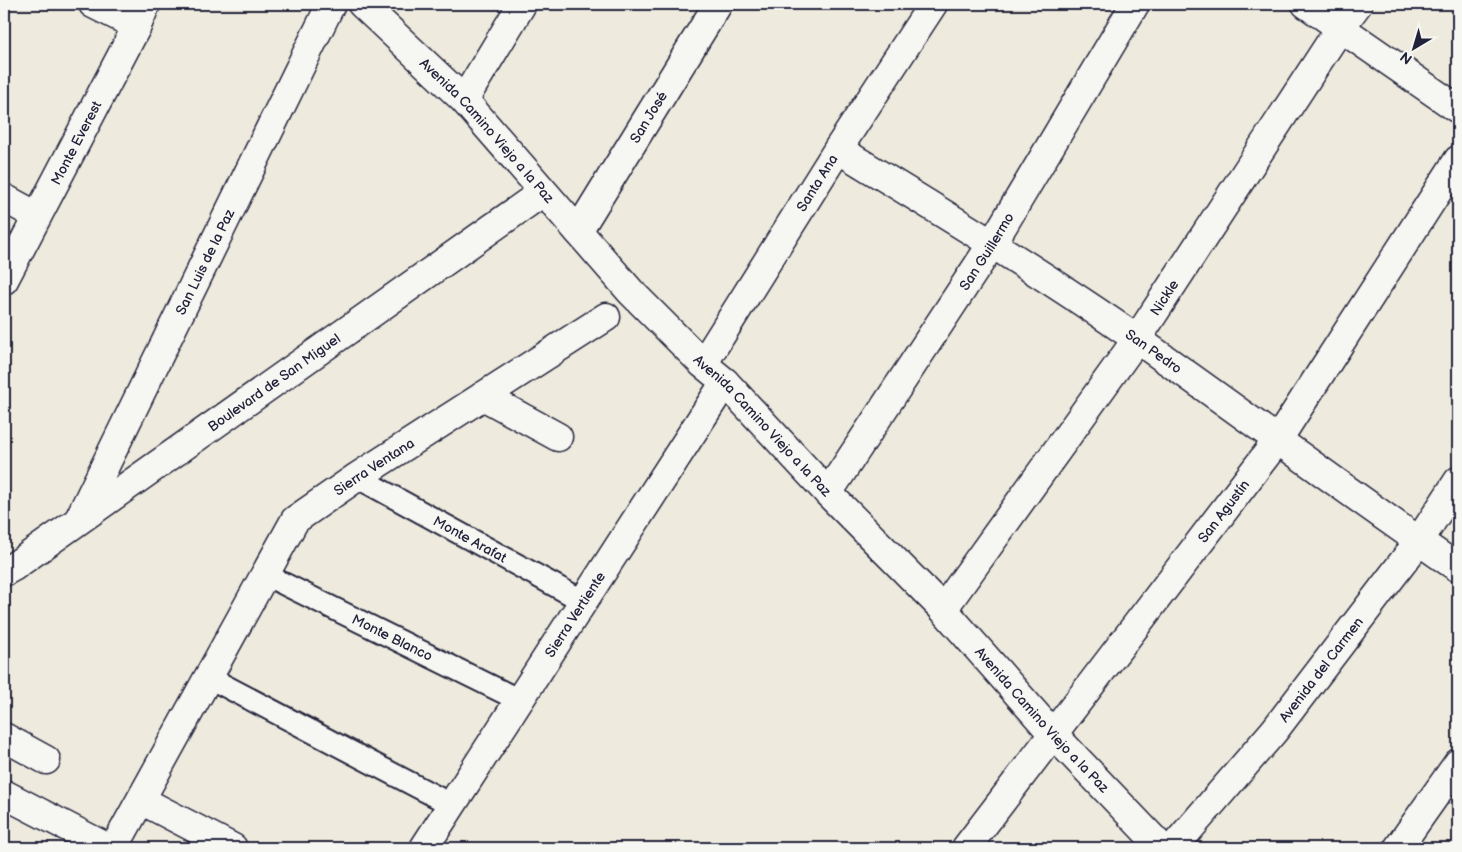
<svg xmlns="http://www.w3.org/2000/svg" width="1462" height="852" viewBox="0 0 1462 852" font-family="'Balsamiq Sans',sans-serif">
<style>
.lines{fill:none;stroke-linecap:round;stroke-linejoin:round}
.pedestrian-casing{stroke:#22223b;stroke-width:25}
.minor-casing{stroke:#22223b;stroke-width:31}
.tertiary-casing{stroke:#22223b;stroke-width:31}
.pedestrian{stroke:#f6f6f2;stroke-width:21}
.minor{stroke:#f6f6f2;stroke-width:28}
.tertiary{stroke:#f6f6f2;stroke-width:28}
.labels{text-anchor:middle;stroke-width:4;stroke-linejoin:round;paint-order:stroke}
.street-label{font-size:14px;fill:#22223b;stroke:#f6f6f2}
</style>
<rect width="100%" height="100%" fill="#eeeadd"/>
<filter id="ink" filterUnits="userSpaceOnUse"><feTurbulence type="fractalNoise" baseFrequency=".02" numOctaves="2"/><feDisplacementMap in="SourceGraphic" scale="10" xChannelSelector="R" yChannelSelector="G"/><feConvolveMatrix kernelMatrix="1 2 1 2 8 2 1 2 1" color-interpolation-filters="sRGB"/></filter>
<g filter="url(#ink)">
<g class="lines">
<g class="pedestrian-casing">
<g id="pedestrian">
<path id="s1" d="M357,477L583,601"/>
<path id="s2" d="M266,575L519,700"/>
<path d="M208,677L452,805"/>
</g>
</g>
<g class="minor-casing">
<g id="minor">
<path d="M93,4L137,26"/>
<path d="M1306,4L1458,109"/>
<path d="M464,100L522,4"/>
<path id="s3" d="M838,149C939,211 1041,272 1138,340C1245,415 1350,494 1458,568"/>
<path d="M4,198L37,216"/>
<path id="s4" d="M578,231L718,4"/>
<path id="s5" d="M4,280L137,26L146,4"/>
<path id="s6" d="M703,364L838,149L933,4"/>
<path d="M483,396L558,437"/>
<path id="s7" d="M828,493L992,244L1135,4"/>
<path id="s8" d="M80,517L331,4"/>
<path id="s9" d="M4,572L13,567L543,192"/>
<path id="s10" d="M943,609L1137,339L1340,28L1358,4"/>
<path d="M4,737L46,760"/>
<path d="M4,794L108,848"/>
<path d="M141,800L233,848"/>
<path id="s11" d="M114,848L295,520L357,477L606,317"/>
<path id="s12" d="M424,848L725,382"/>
<path id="s13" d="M966,848L1277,441L1458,160"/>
<path id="s14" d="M1173,848L1274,731L1419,541L1458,481"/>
<path d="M1398,848L1458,763"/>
</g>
</g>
<g class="tertiary-casing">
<g id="tertiary">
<path id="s15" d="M362,4L464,100L631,292L703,364L725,382L828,493L943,609L1053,734L1162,848"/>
</g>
</g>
<use href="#pedestrian" class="pedestrian"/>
<use href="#minor" class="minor"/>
<use href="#tertiary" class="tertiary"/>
</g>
</g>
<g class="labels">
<g class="street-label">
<text dy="5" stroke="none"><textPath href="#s4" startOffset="134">San José</textPath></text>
<text dy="5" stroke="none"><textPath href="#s15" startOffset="178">Avenida Camino Viejo a la Paz</textPath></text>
<text dy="5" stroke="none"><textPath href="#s5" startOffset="155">Monte Everest</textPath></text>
<text dy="5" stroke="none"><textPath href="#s6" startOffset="214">Santa Ana</textPath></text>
<text dy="5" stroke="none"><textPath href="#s7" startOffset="289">San Guillermo</textPath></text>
<text dy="5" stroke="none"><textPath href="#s8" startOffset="284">San Luis de la Paz</textPath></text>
<text dy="5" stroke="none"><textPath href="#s10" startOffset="382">Nickle</textPath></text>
<text dy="5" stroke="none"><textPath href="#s3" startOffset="375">San Pedro</textPath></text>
<text dy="5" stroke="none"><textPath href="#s9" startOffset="330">Boulevard de San Miguel</textPath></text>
<text dy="5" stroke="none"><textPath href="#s15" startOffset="582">Avenida Camino Viejo a la Paz</textPath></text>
<text dy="5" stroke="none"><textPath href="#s11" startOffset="470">Sierra Ventana</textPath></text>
<text dy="5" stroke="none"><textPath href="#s13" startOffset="424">San Agustín</textPath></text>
<text dy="5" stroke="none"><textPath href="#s1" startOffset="129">Monte Arafat</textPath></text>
<text dy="5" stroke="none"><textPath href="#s12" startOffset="278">Sierra Vertiente</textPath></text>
<text dy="5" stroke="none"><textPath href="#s2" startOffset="141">Monte Blanco</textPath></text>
<text dy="5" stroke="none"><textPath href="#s14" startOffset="232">Avenida del Carmen</textPath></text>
<text dy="5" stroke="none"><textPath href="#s15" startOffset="988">Avenida Camino Viejo a la Paz</textPath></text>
</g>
</g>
<rect width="1462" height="852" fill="none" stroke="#f6f6f2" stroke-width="20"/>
<rect x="10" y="10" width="1442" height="832" fill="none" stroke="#22223b" stroke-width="2" filter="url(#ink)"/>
<g transform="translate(1414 48) rotate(218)" stroke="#f6f6f2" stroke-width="4" paint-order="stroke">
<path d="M0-4L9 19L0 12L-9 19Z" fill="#22223b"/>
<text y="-8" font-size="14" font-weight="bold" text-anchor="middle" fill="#22223b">N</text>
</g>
</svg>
